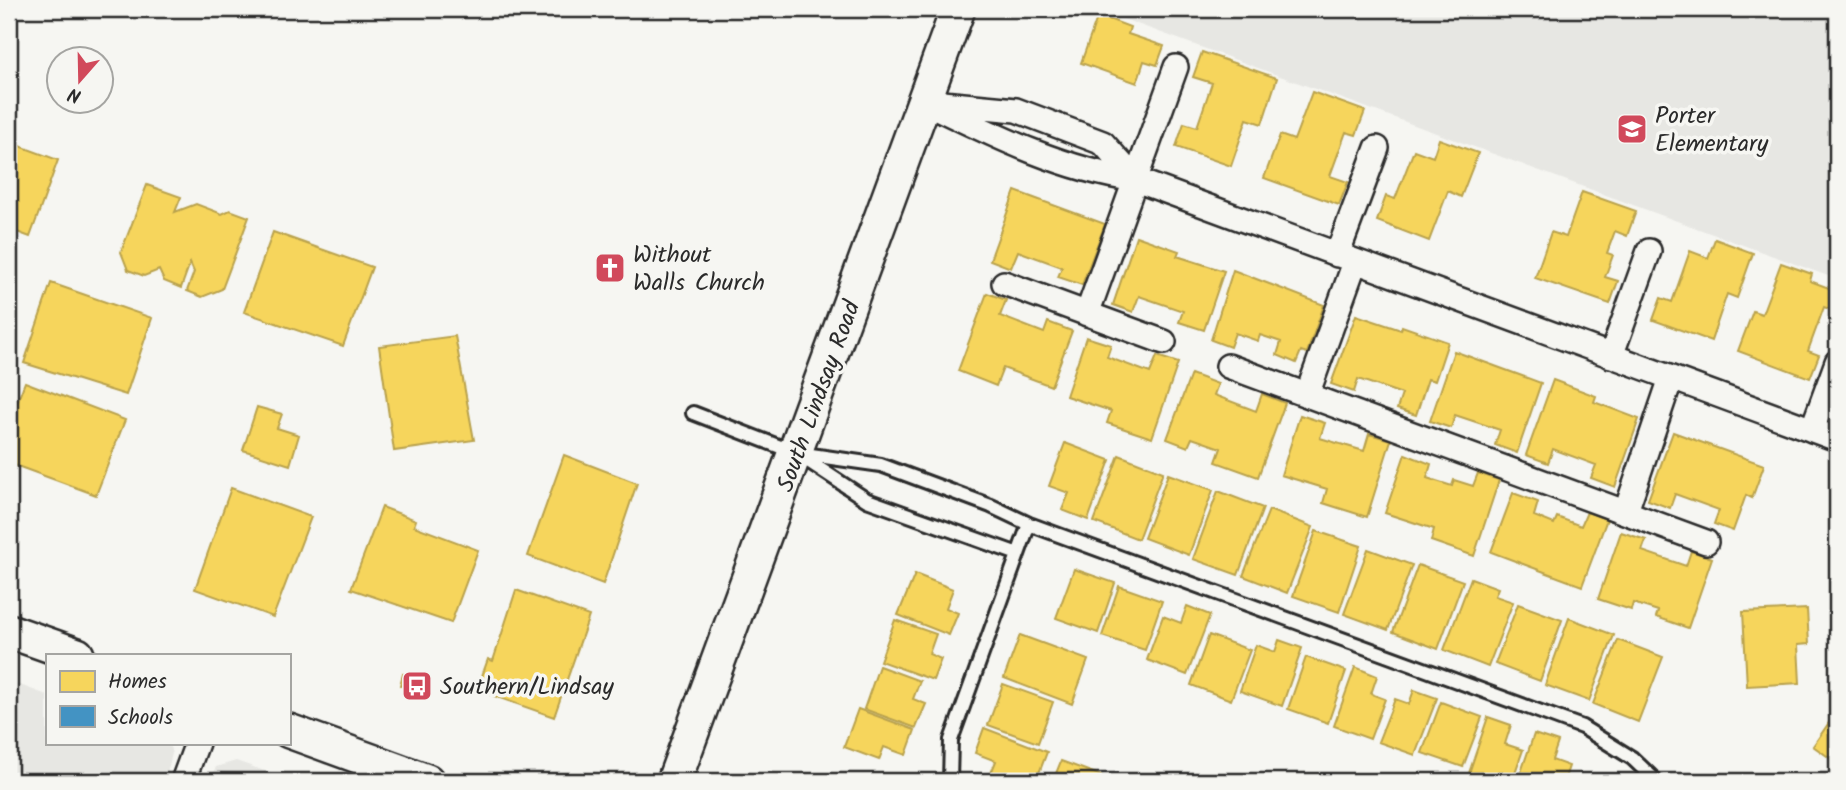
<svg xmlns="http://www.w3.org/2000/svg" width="1846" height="790" viewBox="0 0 1846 790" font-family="Kalam,sans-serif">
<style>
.built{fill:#e7e7e3}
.homes{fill:#f6d55c;stroke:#b9a24d;stroke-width:2}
.schools{fill:#4393c3;stroke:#3c7495;stroke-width:2}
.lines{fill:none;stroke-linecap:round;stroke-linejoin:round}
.lane-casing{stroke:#2b2b2b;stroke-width:18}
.street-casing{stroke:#2b2b2b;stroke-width:28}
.secondary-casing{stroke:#2b2b2b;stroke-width:38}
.lane{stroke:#f6f6f2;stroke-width:12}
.street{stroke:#f6f6f2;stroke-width:23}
.secondary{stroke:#f6f6f2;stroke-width:33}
.labels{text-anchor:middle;stroke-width:7;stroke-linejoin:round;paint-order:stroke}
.poi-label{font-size:24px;fill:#2b2b2b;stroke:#f6f6f2;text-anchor:start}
.street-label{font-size:24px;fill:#2b2b2b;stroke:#f6f6f2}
</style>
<rect width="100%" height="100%" fill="#f6f6f2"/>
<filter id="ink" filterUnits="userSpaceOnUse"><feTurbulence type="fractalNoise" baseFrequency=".0143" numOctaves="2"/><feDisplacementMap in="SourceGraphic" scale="14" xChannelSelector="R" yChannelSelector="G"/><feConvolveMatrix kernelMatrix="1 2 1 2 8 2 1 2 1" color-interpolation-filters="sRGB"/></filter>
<g filter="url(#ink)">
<path class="built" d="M1096,9H1837V250L1828,276Z
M9,681L47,695V743H169L172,754L165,781H9Z
M236,761L293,781H209L216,767Z"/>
<path class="homes" d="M1098,15L1130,27L1128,34L1164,46L1157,65L1144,61L1137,83L1081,63Z
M1202,52L1277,78L1262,124L1247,119L1231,166L1176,147L1184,123L1197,127L1212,83L1193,77Z
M1312,92L1365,111L1356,135L1346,132L1330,176L1348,182L1339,205L1264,178L1280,135L1294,140Z
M1439,139L1478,153L1461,197L1448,191L1429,241L1377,221L1386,196L1395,199L1414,150L1433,157Z
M9,142L58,160L30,237L9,229Z
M147,185L181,197L175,212L196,204L222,214L230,210L249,217L222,289L202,297L187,291L194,272L190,263L181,288L164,281L159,270L144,276L128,270L121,252Z
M1015,191L1105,224L1082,285L1058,277L1062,267L1018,251L1011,268L990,260Z
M1582,192L1636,211L1627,236L1615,231L1607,253L1613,255L1605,277L1618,281L1610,304L1535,278L1551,232L1566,237Z
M273,232L372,267L343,346L244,312Z
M1136,236L1179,251L1177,256L1224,271L1204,330L1179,322L1183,311L1139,296L1133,312L1113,305Z
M1715,239L1753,253L1737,298L1727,294L1711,341L1653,320L1661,298L1672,302L1690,251L1708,258Z
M1781,263L1812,274L1810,281L1837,291V312L1824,307L1808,351L1819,355L1810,378L1738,351L1753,311L1762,314Z
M1233,270L1324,305L1307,353L1301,351L1296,363L1277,355L1281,342L1260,335L1258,341L1235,333L1230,347L1211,340Z
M51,283L152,318L126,395L24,363Z
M987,293L1006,300L1000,316L1044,333L1048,322L1072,331L1051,386L1003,368L996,386L958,371Z
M1356,315L1401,330L1402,326L1448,342L1435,381L1428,379L1416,415L1397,409L1402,394L1358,379L1354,392L1331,384Z
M455,336L474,440L394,451L379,346Z
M1086,337L1111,345L1107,357L1150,373L1157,356L1178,363L1152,438L1107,423L1111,411L1066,396Z
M1454,351L1541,383L1517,453L1495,445L1500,430L1455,415L1451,428L1430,421Z
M1191,374L1218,384L1214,395L1256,411L1262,394L1285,403L1258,477L1216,462L1221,448L1192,438L1188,447L1167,439Z
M1553,380L1596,396L1594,402L1639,419L1615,487L1591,478L1596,465L1553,449L1548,463L1526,455Z
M25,382L125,420L96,495L9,463V423Z
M257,407L282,414L277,428L299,435L290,465L243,450Z
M1300,415L1325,423L1320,438L1364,451L1369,434L1391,440L1367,517L1323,503L1327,489L1281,475Z
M1673,432L1764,465L1752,498L1746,495L1733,531L1714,524L1719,510L1675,494L1670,508L1648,500Z
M1065,443L1110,460L1088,520L1062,510L1069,493L1049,486Z
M1405,454L1431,464L1427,478L1452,486L1454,480L1473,486L1478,473L1499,480L1474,556L1431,541L1434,529L1385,513Z
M564,455L637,483L603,584L528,556Z
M1119,455L1163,472L1138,539L1094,522Z
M1168,474L1213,490L1189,555L1144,538Z
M231,488L311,517L273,617L195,589Z
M1218,491L1263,508L1238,575L1193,559Z
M1513,493L1538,502L1534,516L1554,524L1557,517L1581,526L1587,512L1607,519L1582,586L1491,552Z
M382,507L416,520L414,526L478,550L451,623L351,589Z
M1269,510L1313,527L1287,593L1243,576Z
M1316,531L1361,546L1339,612L1293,596Z
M1621,532L1646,540L1642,551L1686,566L1691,551L1712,558L1688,628L1656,617L1658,611L1633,603L1631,610L1598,599Z
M1368,549L1412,565L1388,630L1344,614Z
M1418,565L1463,581L1438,649L1393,632Z
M1074,569L1115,583L1098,633L1056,618Z
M915,574L953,589L946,608L958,613L949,635L898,615Z
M1471,578L1498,588L1495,596L1513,602L1488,667L1444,650Z
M1119,586L1162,601L1145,650L1102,636Z
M516,590L589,616L554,717L477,690L488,659L493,661Z
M1518,604L1562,620L1540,681L1495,664Z
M1187,606L1210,615L1187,675L1147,660L1163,616L1181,623Z
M1807,609L1809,644L1798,645L1800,683L1747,686L1743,612Z
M1569,618L1614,635L1589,701L1545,685Z
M895,620L936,634L929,654L941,659L933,680L880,661Z
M1020,635L1088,660L1072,704L1004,678Z
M1209,635L1250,650L1231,700L1191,685Z
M1279,640L1302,648L1282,706L1240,691L1256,645L1275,652Z
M1618,640L1663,657L1638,722L1593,704Z
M1306,657L1346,671L1328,723L1288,709Z
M879,666L920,681L913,699L926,704L916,728L864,709Z
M1355,667L1377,676L1371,694L1385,699L1370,739L1334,726Z
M403,674L425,681L422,692L400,685Z
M1003,684L1053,702L1038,743L988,725Z
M1414,690L1437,698L1415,755L1378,742L1395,699L1409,704Z
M1441,702L1482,717L1463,767L1422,753Z
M858,709L915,730L906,755L884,747L879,760L844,747Z
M1837,711V763L1813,746Z
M1488,717L1511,725L1505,744L1523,750L1512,781L1467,779Z
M984,728L1047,752L1036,781H997L989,778L996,761L975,753Z
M1534,734L1558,742L1552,760L1569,766L1564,781H1518Z
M1061,761L1102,776L1100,781H1053Z
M1110,775L1127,781H1108Z"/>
<path class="schools" d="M9,771L37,781H9Z"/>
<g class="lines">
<g class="lane-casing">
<path id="lane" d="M693,413L796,453L867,500L1018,554
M797,453L881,465L991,506L1029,524L1582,727L1632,758L1656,781
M950,781L951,740L1029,524"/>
</g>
<g class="street-casing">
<path id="street" d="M925,102C993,135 1060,169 1136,180L1837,439
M942,103L1016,110L1103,143L1136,180
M1337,255L1377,148
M1004,283L1164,342
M1087,314L1176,67
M1611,356L1649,251
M1228,366L1706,542
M1307,395L1355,262
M1812,430L1837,362
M1626,511L1671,378
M183,781L197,743"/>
</g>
<g class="secondary-casing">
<path id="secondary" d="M9,631L77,655
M289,731L427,781
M674,781L958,9"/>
</g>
<use href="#lane" class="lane"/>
<use href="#street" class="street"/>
<use href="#secondary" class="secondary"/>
</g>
</g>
<defs>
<g id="school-square" transform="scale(1.575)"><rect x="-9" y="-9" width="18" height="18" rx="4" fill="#d1495b" stroke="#f6f6f2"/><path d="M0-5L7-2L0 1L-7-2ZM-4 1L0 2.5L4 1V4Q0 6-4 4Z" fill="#fff"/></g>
<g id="church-square" transform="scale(1.575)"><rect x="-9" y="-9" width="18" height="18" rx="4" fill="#d1495b" stroke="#f6f6f2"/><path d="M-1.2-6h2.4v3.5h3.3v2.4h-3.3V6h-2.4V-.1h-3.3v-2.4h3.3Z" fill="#fff"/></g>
<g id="bus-square" transform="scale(1.575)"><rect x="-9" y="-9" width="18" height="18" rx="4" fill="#d1495b" stroke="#f6f6f2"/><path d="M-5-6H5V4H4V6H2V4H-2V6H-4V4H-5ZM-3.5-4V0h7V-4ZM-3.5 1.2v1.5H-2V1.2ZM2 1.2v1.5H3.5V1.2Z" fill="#fff"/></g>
</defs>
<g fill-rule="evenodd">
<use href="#school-square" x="1632" y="129"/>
<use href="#church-square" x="610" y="268"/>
<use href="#bus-square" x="417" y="686"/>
</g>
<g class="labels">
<g class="poi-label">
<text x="1655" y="123">Porter<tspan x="1655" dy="28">Elementary</tspan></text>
<text x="633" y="262">Without<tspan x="633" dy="28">Walls Church</tspan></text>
<text x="440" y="694">Southern/Lindsay</text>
</g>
<g class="street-label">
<text transform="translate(818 396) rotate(-70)" y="8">South Lindsay Road</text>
</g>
</g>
<rect width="1846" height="790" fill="none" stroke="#f6f6f2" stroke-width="35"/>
<rect x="18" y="18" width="1811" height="755" fill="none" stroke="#2b2b2b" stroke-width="2.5" filter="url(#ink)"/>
<rect x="46" y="654" width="245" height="91" fill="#f6f6f2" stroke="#a5a5a2" stroke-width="2"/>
<rect x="60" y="671" width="35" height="21" fill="#f6d55c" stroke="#a5a5a2" stroke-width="2"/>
<text x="108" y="688" font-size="21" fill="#2b2b2b">Homes</text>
<rect x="60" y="706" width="35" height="21" fill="#4393c3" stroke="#a5a5a2" stroke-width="2"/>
<text x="108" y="724" font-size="21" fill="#2b2b2b">Schools</text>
<g transform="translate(80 80) rotate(200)"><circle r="33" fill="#f6f6f2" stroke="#a5a5a2" stroke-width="2"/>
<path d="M0-5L12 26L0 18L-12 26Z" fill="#d1495b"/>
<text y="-10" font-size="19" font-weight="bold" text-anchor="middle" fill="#2b2b2b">N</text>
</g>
</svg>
